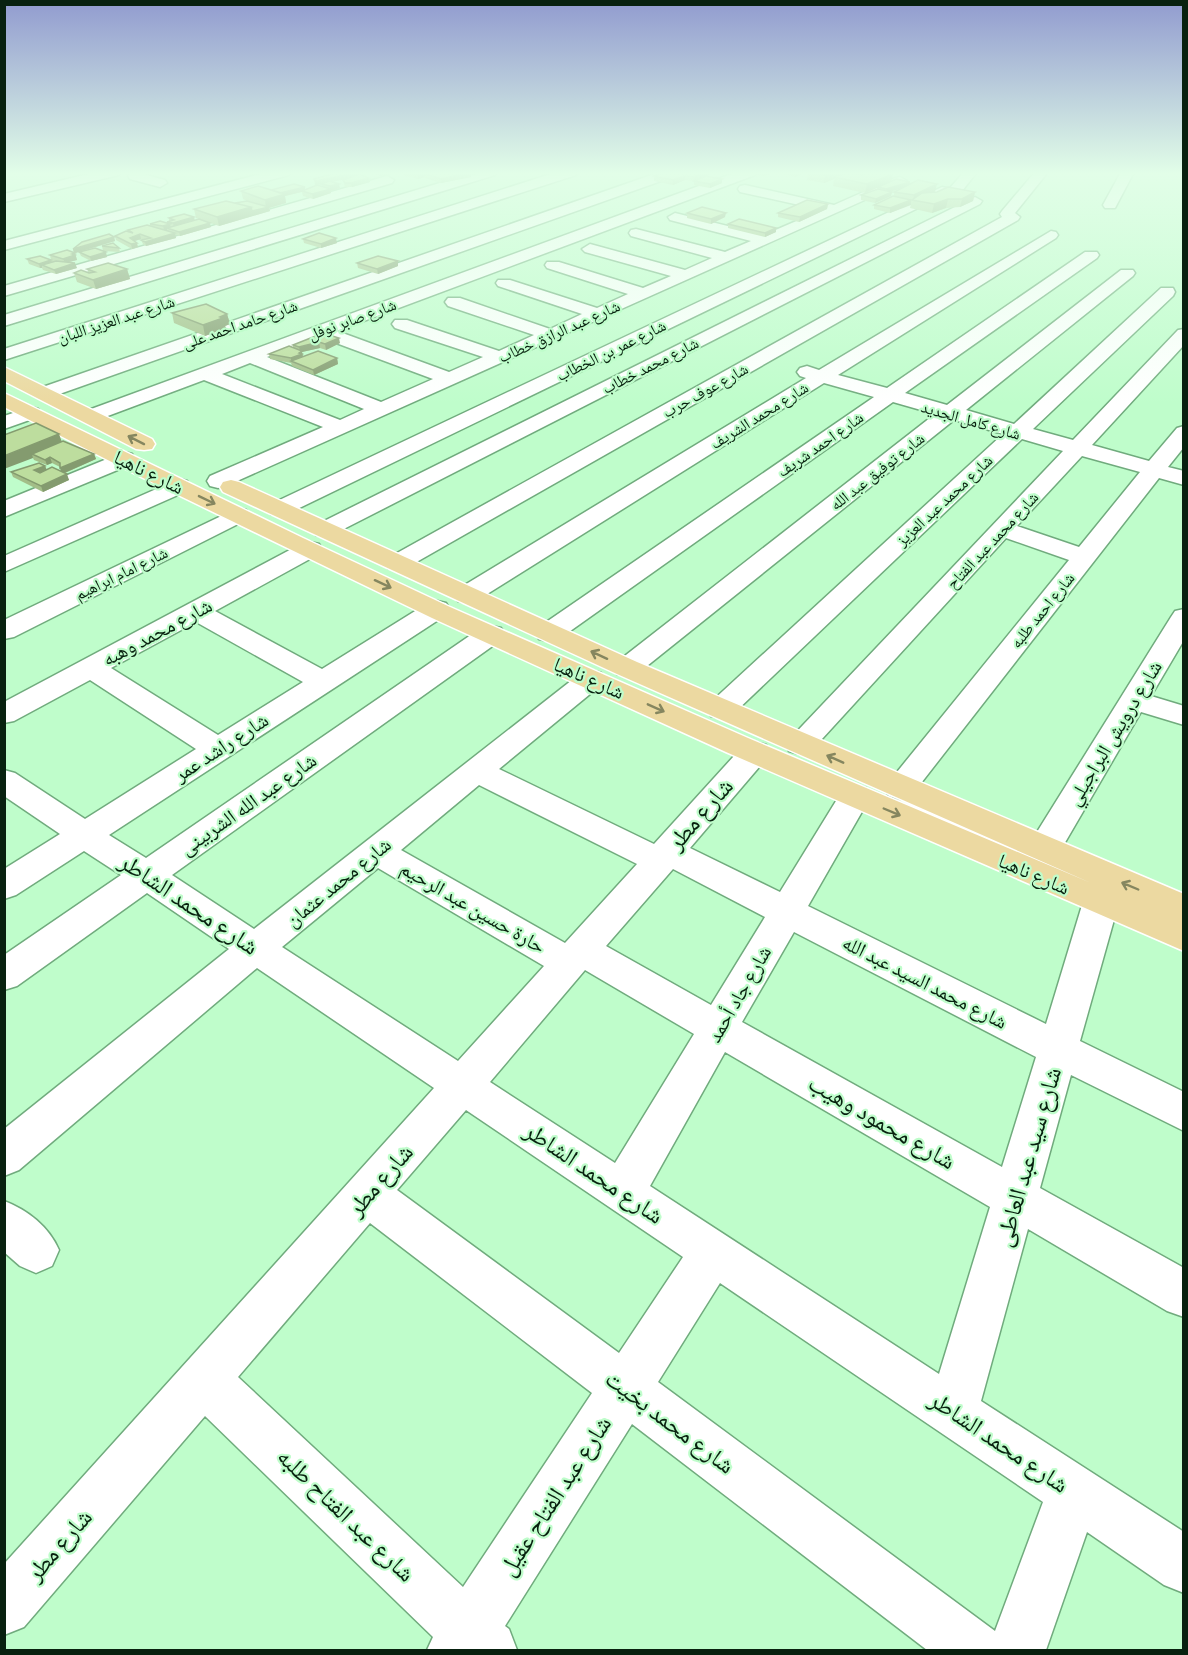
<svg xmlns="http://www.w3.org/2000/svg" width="1188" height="1655" viewBox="0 0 1188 1655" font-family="'Source Sans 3','Noto Naskh Arabic',sans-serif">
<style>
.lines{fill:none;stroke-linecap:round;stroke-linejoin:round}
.minor-casing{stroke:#70ab7d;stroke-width:3}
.major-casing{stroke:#fff;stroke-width:3}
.minor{fill:#fff;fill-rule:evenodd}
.major{fill:#ecd9a1;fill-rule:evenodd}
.wall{fill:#a3be88}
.shaded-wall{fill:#849b6f}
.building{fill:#bddd9e;stroke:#849b6f;stroke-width:1.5}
.oneway{stroke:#85865f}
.labels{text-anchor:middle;stroke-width:4.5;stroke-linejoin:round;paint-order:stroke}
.far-street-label{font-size:16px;fill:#08210f;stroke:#bffdcb}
.street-label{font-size:20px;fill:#08210f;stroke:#bffdcb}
.near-street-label{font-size:24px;fill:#08210f;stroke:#bffdcb}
</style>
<rect width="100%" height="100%" fill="#bffdcb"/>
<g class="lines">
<g class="minor-casing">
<path id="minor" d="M97,172H120L119,175L4,202V194Z
M135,172L165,180L167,183L160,187L130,179L128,176L130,173Z
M268,172H290L289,175L4,250V241Z
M476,172H496L495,175L4,326V315Z
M557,172H577L576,175L4,360V349Z
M660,172H679L678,175L51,397H37L34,393L37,389Z
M737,172H756L755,175L337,331L449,372L483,357L395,328L392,324L395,320H407L499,351L534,335L448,306L445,302L448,298H460L550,329L582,314L498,286L496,283L498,280H510L597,308L628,294L547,268L545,265L547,262H559L643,288L671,276L585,252L582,249L590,244L685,270L712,258L631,236L629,233L631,230L636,229L725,252L751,241L670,220L668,217L675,213L764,235L822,210L740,192L738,189L740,186L745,185L834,205L895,178L900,177L907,181L226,486L218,488L210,486L207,481L210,476L323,427L204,380L97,420L90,422L83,420L80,416L83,412ZM320,337L433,379L381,402L267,357ZM250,363L364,409L340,420L222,374Z
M964,172H977L962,191H952L950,188Z
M1035,172H1048L1015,213L1020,217L1018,220L406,568L397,570L388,568L385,563L388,558L1002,217L1000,214L1002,211Z
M1121,172H1134L1115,208H1105L1103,205Z
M387,176L394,180L392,183L4,296V286Z
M942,187L947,188L949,191L947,194L287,514L279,516L271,514L267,509L271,504Z
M975,197L982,201L980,204L332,535L324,537L316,535L312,530L316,525Z
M1051,231L1056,232L1058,235L1056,238L838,375L887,388L1085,252H1097L1099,255L1097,258L905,393L947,405L1121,270H1133L1135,273L1133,276L966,410L1014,424L1161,288H1173L1175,292L1173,296L1033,429L1073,440L1178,330L1184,329V345L1092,445L1149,461L1177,428L1184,426V447L1168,467L1184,471V485L1159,478L911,796L900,799L889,796L884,788L1069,560L1006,538L811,751L800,754L789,751L785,744L1063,451L1022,439L731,716L721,718L711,716L706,709L711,702L1003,434L954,420L637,674L627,676L617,674L613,668L617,662L935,414L893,402L559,639L549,641L539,639L535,633L539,627L874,397L824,383L476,601L467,603L458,601L454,595L458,589L806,378L800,376L797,372L800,368L807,366L819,370ZM1082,456L1140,472L1079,547L1017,526Z
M31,407L38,409L41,413L38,417L4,429V416Z
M124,452L132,454L135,459L132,464L4,517V501Z
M179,479L187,481L190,486L187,491L4,572V556Z
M238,508L246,510L250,515L246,520L14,637L4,639V620Z
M310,542L319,544L322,549L319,554L215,611L322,669L428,603L437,601L446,603L450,609L446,615L109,835L146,858L481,628L491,626L501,628L505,634L501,640L172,875L254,929L581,673L591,670L601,673L605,679L601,685L499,769L654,844L744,745L755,742L766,745L770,752L766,759L690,848L780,892L844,788L855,785L866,788L871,796L808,906L1046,1024L1083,902L1089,893L1101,889L1113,893L1119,902L1080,1041L1184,1092V1131L1071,1075L1040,1188L1184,1268V1317L1167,1311L1028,1229L981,1401L1184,1532V1593L1164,1585L1087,1532L1046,1650H927L632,1424L505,1626L509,1629L517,1650H427L433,1637L205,1416L24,1627L4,1635V1564L434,1088L257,968L19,1170L4,1176V1129L229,949L147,893L17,986L4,990V955L121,875L84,851L16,895L4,899V869L60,834L4,796V770L15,773L85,819L196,749L90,680L14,721L4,723V702L301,544ZM196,622L303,682L218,735L111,668ZM479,785L637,864L565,943L401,850ZM378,868L544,966L458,1061L282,947ZM673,869L765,917L711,1005L606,946ZM794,932L1036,1057L1002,1167L742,1022ZM585,970L694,1034L615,1163L490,1082ZM725,1052L990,1207L939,1374L650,1186ZM466,1110L683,1257L619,1353L397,1190ZM370,1223L592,1393L463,1587L238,1377ZM720,1283L1043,1502L995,1631L658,1382Z
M1184,609V640L1151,696L1184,706V725L1141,712L1056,858L1044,861L1032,858L1027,849L1032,840L1171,617L1175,611Z
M4,1201C28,1210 49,1227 59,1250L52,1266L36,1273L20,1266L4,1252Z"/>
</g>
<g class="major-casing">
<path id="major" d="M4,367L152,439L155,444L152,449L144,450L136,449L4,381Z
M4,393L303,538L450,607L748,738L1091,883L617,674L223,492L220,487L223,482L231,480L239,482L637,662L1184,894V951L726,752L432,618L141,477L4,407Z"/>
</g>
<use href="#minor" class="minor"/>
<use href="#major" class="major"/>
</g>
<path class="wall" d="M369,172H403L380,176Z
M403,172H484L473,175L471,174V177L441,183L425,178V177L418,179L403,175Z
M757,172H776L763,176L757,175Z
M784,172H808L795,177L784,174Z
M808,172H860V174L862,175L893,174L891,181L910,182L909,184L935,192H975L973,201L960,207L946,208L932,213L910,208L911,204L890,213L874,209V205L894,197V192L900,189L890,192H892L891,196L875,203L861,200V195L877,189V188L865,193L833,186L834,179L824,183L807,180Z
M671,173H712L706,176L722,183L710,188L694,185V181L685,180L673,185L654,181V176Z
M357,175L370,182L352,187H345L344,184L343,180L344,179L331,182L340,188L331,191V193L313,199L303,196L302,192L285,196L286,203L269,208L270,211L219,226L196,218L194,209L247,201L243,199L241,191L271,190L305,187V190L322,186L321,184H322L315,185L314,179Z
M828,204L827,209L799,222L778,217V213Z
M687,213L725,217L711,224L687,218Z
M169,218L195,220L211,227L180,236L175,235L176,238L146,246L143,244L141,240L143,239H141L135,241L138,247L132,249L116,240L115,236L129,232L128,230L150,226V224L167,223V222L169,221Z
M728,224L776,232L765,237L728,228Z
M114,237L115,241L86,250L107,257L91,261L81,256L79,252L75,253L77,260L69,262L77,268L56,274L43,270L42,268H40L29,264L27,259L51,260L50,255L74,253L73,249Z
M303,239L337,243L321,248L304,243Z
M102,246L119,248L120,252L103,251Z
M398,261V266L378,274L358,268L357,263Z
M87,269H127L130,279L96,289L77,282L74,273H89Z
M172,313L227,314L230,324L225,326L226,328L205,336L174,323Z
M323,333L340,343L326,350L320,348L302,352L303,357L337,358L338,364L314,375L292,366L291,363L270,359L269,354L293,348V345Z
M4,435L62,441L94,454L96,459L65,473L69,480L43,492L13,477L11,472L45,466L47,470L61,471L60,467L52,463L47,465L34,460L33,458Z"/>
<path class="shaded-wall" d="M380,172H403L380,176Z
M426,172H441L425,174V177L418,179V174Z
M471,172V177L441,183V179Z
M473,172H484L473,175Z
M706,172H712V173L694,182V177Z
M764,172H776L763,176Z
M797,172H808L795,177L796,173Z
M832,172H835L834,179L824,183L825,175Z
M356,173L357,177L315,185V181Z
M893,174L891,182L865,193L867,184Z
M685,176V180L673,185V180Z
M369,178L370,182L352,187L351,183Z
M722,179V183L710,188V184Z
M910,182L909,186L885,193L886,189Z
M339,184L340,188L331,191V193L313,199L312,194L330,189V186Z
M937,184L935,192L913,200L914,195Z
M305,187V191L285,196L286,203L269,208L270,211L253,216L252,211L266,208L265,200L278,193Z
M892,192L891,196L875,203L876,199Z
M975,192L973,201L960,207L962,199Z
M948,199L946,208L932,213L934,204Z
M911,200V205L890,213V208Z
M828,204L827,209L799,222L800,217Z
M251,207L253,216L219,226L217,217Z
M726,213L725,217L711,224V219Z
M194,217L195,221L174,228L173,223Z
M210,223L211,227L180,236L179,232Z
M170,224L171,229L167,228V230H164L163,226Z
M776,228V232L765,237V233Z
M175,233L176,238L146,246L145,242Z
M140,234L141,239L131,242L130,238Z
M114,237L115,241L75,253L77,260L65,263L63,259L74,253L73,249Z
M336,238L337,243L321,248V244Z
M137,243L138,247L132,249L131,244Z
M106,252L107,257L91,261L90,257Z
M51,260L53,265H42V268H40L39,264Z
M398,261V266L378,274L377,269Z
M75,263L77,268L56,274L54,270Z
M127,269L130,279L96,289L93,280Z
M227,314L230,324L225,326L226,328L205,336L203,325Z
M339,338L340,343L326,350L325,344Z
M319,342L320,348L302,352L303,357L291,361V358L300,352L299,347Z
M337,358L338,364L314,375L313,370Z
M59,434L63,445L32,454L33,458L4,469V456Z
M94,454L96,459L62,474L60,468Z
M50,457L52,463L47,465L45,460Z
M45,466L47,471L37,476L34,470Z
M67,474L69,480L43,492L41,486Z"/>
<path class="building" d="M339,172L356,173L315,181L314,179Z
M406,172H426L418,174Z
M437,172H471L441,179L425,174Z
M665,172L671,173L673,172H706L694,177L685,176L673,180L654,176Z
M812,172H832L825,175Z
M843,172H854L853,173L862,175L869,172H885L893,174L867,184L834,177L846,173Z
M359,174L369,178L351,183H345L343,180Z
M706,176L722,179L710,184L694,181Z
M896,179L910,182L886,189L878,187Z
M918,180L937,184L914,195L894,192Z
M329,181L339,184L330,186L321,184Z
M294,184L305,187L280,193L271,190Z
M317,185L331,189L312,194L302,191Z
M258,186L285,194L265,200L241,191Z
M948,187L975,192L962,199H948L934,204L912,200L922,193L937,192Z
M878,189L892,192L876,199L861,195Z
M893,196L911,200L890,208L874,205Z
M807,200L828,204L800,217L778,213Z
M226,201L251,207L217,217L194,209Z
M247,201L269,207L252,211L251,207L235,203Z
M702,207L726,213L711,219L687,213Z
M184,214L194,217L173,223L167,222L174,220L169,218Z
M199,219L210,223L179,232L167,228Z
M739,219L776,228L765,233L728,224Z
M160,221L170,224L163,226L150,224Z
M147,225L175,233L145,242L141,240L151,238L140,234L130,238L137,243L131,244L115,236L126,231L133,233L128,230Z
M319,233L336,238L321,244L303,239Z
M109,234L114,237L73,249L82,242Z
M113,243L119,248L102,246Z
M95,248L106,252L90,257L79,252Z
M67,250L75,253L72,254L75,255L63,259L50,255Z
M40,256L51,260L39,264L27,259Z
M378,256L398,261L377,269L357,263Z
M56,261L75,263L54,270L42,265Z
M108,263L127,269L93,280L74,273L81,270L89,273L95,272L87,269Z
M206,304L227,314L220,317L223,318L203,325L172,313Z
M323,333L339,338L325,344L319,342L299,347L293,345Z
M289,346L302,351L299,353L302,354L291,358L269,354Z
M318,351L337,358L313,370L291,361Z
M36,423L59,434L4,456V435Z
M63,441L94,454L60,468V463L50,457L45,460L32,454Z
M39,463L45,466L34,470L40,473L52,467L67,474L41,486L11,472Z"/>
<defs><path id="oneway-shaft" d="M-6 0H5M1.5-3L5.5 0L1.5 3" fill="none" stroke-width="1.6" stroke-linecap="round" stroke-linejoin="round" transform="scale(1.5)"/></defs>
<g class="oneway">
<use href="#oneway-shaft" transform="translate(136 440) rotate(-153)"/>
<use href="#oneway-shaft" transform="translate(207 500) rotate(26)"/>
<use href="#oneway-shaft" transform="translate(383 584) rotate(25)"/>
<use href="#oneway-shaft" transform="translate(599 655) rotate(-155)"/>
<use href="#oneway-shaft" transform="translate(656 708) rotate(24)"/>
<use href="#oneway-shaft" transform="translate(835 759) rotate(-156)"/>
<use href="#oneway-shaft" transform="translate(892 812) rotate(23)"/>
<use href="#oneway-shaft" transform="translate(1130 886) rotate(-157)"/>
</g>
<linearGradient id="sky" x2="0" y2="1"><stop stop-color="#919bcf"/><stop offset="0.43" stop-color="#e2fee8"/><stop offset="1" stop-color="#e2fee8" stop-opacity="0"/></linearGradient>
<rect width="1188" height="404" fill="url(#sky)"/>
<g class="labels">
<g class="far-street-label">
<text transform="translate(116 319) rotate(-18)" y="6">شارع عبد العزيز اللبان</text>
<text transform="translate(352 319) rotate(-20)" y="6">شارع صابر نوفل</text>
<text transform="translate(240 324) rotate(-19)" y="6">شارع حامد احمد على</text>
<text transform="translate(559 331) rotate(-24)" y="6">شارع عبد الرازق خطاب</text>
<text transform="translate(611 350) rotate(-26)" y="6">شارع عمر بن الخطاب</text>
<text transform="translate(650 365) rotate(-27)" y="6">شارع محمد خطاب</text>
<text transform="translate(705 390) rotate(-29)" y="6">شارع عوف حرب</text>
<text transform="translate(759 415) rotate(-32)" y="6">شارع محمد الشريف</text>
<text transform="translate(971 420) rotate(16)" y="6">شارع كامل الجديد</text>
<text transform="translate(820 444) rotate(-35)" y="6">شارع احمد شريف</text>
<text transform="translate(877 471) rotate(-38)" y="6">شارع توفيق عبد الله</text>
<text transform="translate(944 500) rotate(-43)" y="6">شارع محمد عبد العزيز</text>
<text transform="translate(992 540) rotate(-47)" y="6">شارع محمد عبد الفتاح</text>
<text transform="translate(121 573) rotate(-26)" y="6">شارع امام ابراهيم</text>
<text transform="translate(1042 610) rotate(-51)" y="6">شارع احمد طلبه</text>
</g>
<g class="street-label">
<text transform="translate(149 472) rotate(26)" y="7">شارع ناهيا</text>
<text transform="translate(157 632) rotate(-28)" y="7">شارع محمد وهبه</text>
<text transform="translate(589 678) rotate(24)" y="7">شارع ناهيا</text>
<text transform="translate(1114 733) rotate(-59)" y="7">شارع درويش البراجيلي</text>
<text transform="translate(221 747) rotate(-33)" y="7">شارع راشد عمر</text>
<text transform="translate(248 804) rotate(-35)" y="7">شارع عبد الله الشربينى</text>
<text transform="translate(1034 874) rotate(23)" y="7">شارع ناهيا</text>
<text transform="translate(338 882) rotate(-39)" y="7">شارع محمد عثمان</text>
<text transform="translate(473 907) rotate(30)" y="7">حارة حسين عبد الرحيم</text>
<text transform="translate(925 982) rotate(27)" y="7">شارع محمد السيد عبد الله</text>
<text transform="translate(739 994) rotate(-60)" y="7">شارع جاد أحمد</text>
</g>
<g class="near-street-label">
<text transform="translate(700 814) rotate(-49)" y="8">شارع مطر</text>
<text transform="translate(189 904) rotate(34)" y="8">شارع محمد الشاطر</text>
<text transform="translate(882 1122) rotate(30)" y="8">شارع محمود وهيب</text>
<text transform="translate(1028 1157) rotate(-74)" y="8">شارع سيد عبد العاطى</text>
<text transform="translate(594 1173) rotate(34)" y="8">شارع محمد الشاطر</text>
<text transform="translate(380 1180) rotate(-49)" y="8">شارع مطر</text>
<text transform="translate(670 1422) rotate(37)" y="8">شارع محمد بخيت</text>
<text transform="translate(999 1442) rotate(34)" y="8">شارع محمد الشاطر</text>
<text transform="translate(555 1496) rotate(-57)" y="8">شارع عبد الفتاح عقيل</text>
<text transform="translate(346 1515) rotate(44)" y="8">شارع عبد الفتاح طلبه</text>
<text transform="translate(59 1545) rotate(-49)" y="8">شارع مطر</text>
</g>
</g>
<rect width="1188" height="1655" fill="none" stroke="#08210f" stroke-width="12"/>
</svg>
